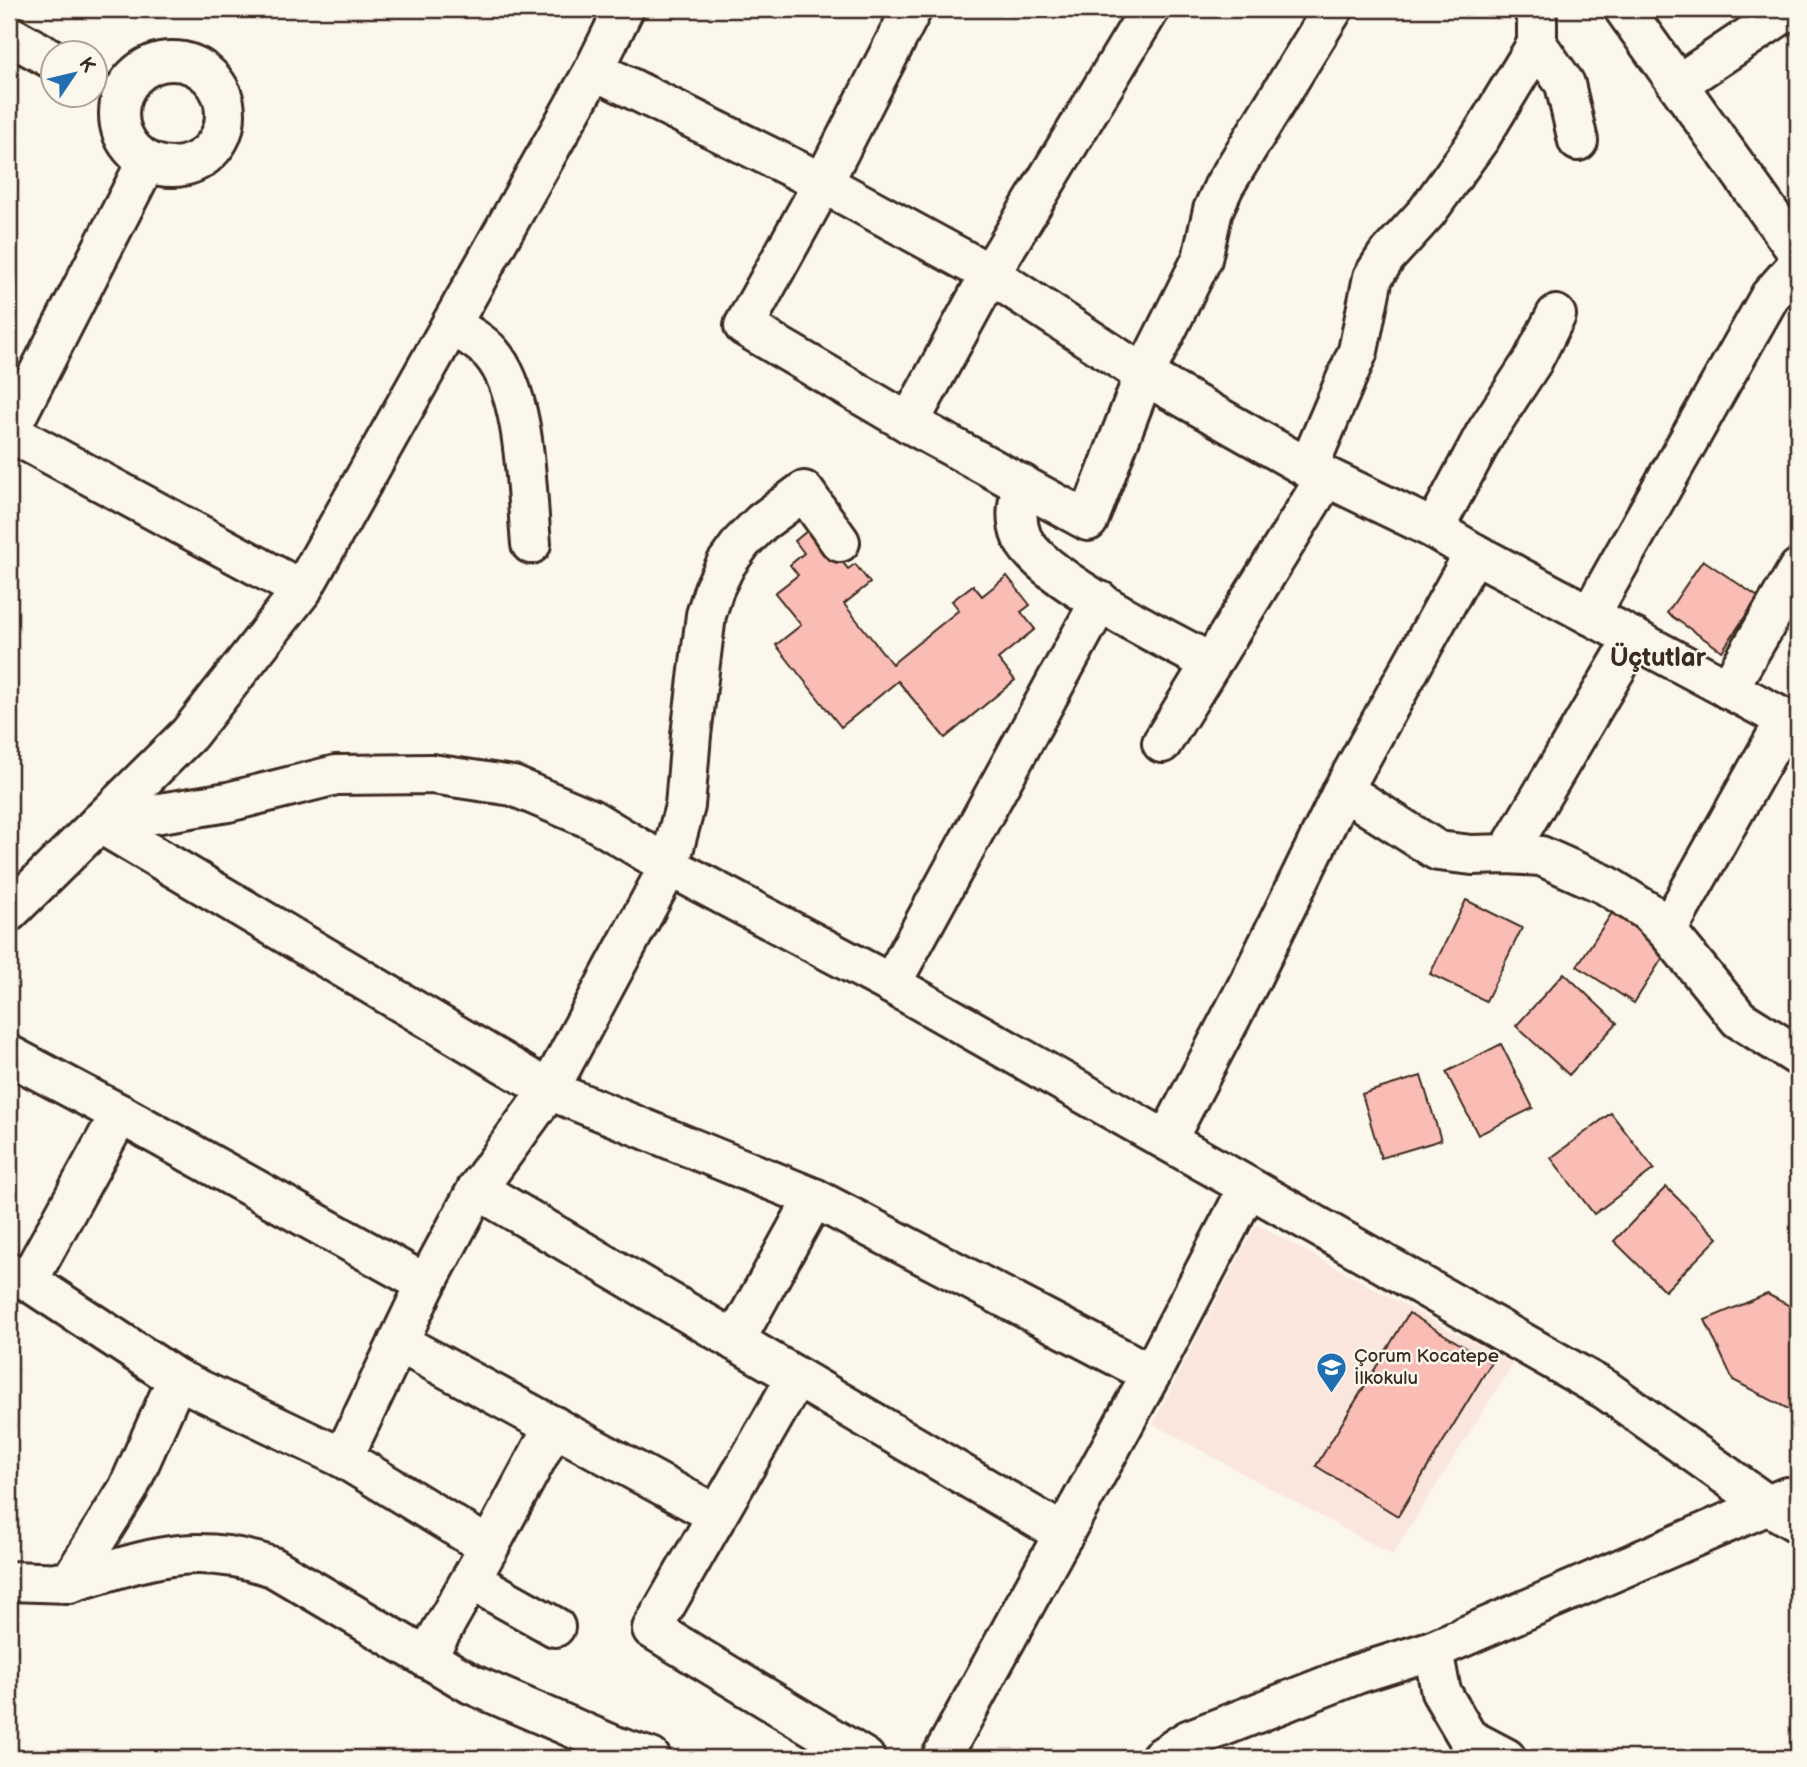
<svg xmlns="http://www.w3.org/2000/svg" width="1807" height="1767" font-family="'Balsamiq Sans',sans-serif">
<rect width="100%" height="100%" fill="#fbf7ec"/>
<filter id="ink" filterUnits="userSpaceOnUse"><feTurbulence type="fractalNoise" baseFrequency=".0143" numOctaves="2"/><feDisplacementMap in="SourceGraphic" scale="14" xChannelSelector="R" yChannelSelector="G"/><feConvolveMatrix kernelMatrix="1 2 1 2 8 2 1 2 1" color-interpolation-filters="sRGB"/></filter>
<g filter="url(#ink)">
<!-- built -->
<polygon fill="#fae6dc" points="1256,1224 1513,1364 1392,1555 1153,1424"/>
<!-- building -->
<g fill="#f9bdb6" stroke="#3b2a1e" stroke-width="2">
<polygon points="813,526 848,569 855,564 870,583 844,604 892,664 959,610 952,601 973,585 982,596 1007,576 1030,605 1021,612 1035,629 998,659 1015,680 945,738 898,681 841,727 776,645 801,625 775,593 798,575 790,565 804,553 795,541"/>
<polygon points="1703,560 1758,597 1722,651 1667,613"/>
<polygon points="1466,900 1522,928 1486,1001 1430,974"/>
<polygon points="1612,913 1668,949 1634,1003 1577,966"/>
<polygon points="1564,973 1617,1023 1569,1075 1516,1026"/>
<polygon points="1501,1044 1533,1108 1478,1135 1446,1072"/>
<polygon points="1421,1076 1441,1140 1381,1158 1362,1094"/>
<polygon points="1611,1113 1654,1169 1594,1214 1551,1158"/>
<polygon points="1666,1187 1718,1238 1665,1291 1614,1241"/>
<polygon points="1767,1294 1798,1310 1798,1414 1733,1380 1705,1320"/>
<polygon points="1409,1313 1491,1363 1398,1516 1316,1466"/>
</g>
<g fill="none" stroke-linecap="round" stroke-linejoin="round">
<defs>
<g id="minor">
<polyline points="912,9 823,183 744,326 909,423 1088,521 1144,375 1202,259 1213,210 1224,186 1333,9"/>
<polyline points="1624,9 1798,253"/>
<polyline points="9,35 52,59"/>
<polyline points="1537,44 1565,84 1578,141"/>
<circle cx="172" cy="114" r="53"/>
<polyline points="594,70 823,183 990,274 1144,375 1308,468 1434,529 1474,553 1798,726"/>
<polyline points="1678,84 1790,9"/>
<path d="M451 325C465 333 480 341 491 353 527 394 526 490 531 544"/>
<polyline points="909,423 990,274 1150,9"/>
<polyline points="9,431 147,161"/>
<polyline points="9,432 302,590"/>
<polyline points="1308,468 1358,351 1373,277 1386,257 1427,212 1480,138 1523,67 1537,44 1537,19 1533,9"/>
<path d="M1022 484C1018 503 1014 519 1022 538 1041 578 1168 640 1211 663"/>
<polyline points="1434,529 1485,434 1532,362 1556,315"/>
<polyline points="1590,615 1770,296 1798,264"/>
<polyline points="1728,689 1798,569"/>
<polyline points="1162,743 1326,477"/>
<polyline points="1343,790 1438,851 1472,855 1507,854 1541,856 1606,885 1647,911 1667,931 1739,1019 1798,1056"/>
<polyline points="99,823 228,802 336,775 432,774 513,786 591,819 669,866 891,984 1606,1390 1766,1504 1798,1523"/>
<polyline points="99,823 549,1090 814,1198 1151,1374"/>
<polyline points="1507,854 1634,638"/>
<polyline points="9,912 189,734 302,590 594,70 624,9"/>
<polyline points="1667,931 1786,719"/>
<polyline points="891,984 1100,601"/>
<polyline points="9,1055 120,1114 426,1284"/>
<polyline points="1167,1140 1250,981 1343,790 1474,553"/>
<polyline points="477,1189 1064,1534"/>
<polyline points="9,1272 28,1281 177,1379 343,1458 489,1547 554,1426"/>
<polyline points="28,1281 120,1114"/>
<polyline points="735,1341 814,1198"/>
<polyline points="398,1342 717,1515"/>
<polyline points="796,1378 652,1629 865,1758"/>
<polyline points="343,1458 426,1284 477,1189 549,1090 669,866 685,806 691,735 706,615 714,589 726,564 742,542 762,522 804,491 840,542"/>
<polyline points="471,1580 555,1627"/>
<polyline points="9,1581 69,1583 128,1489 177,1379"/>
<path d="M69 1583C147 1560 191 1540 273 1567L471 1684 615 1746 651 1758"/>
<polyline points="1433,1650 1441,1692 1468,1738 1506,1758"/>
<polyline points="426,1658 489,1547"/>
<polyline points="941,1758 1151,1374 1248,1188"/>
<polyline points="1160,1758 1188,1740 1357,1674 1433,1650 1787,1497"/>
</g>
</defs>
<!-- minor casing -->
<use href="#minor" stroke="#3b2a1e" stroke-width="44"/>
<!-- minor -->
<use href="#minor" stroke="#fbf7ec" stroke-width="38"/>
</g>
</g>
<!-- icons -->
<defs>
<symbol id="school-pin" viewBox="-11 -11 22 30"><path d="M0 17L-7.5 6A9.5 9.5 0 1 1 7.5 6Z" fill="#1f6fb2" stroke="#fbf7ec"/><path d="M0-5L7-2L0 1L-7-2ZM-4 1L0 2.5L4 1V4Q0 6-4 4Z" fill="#fff"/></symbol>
</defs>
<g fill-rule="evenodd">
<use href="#school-pin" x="1314" y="1350" width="35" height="47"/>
</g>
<g text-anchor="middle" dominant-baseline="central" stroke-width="5" stroke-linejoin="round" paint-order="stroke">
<!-- poi labels -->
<g font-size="19" fill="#3b2a1e" stroke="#fbf7ec" text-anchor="start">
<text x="1354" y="1356">Çorum Kocatepe<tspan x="1354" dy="22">İlkokulu</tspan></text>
</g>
<!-- district labels -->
<g font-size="26" font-weight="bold" fill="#3b2a1e" stroke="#fbf7ec">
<text x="1658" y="658">Üçtutlar</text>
</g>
</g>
<!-- margin -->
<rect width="1807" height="1767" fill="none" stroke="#fbf7ec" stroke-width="35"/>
<rect x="18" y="18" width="1772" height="1732" fill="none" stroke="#3b2a1e" stroke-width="2.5" filter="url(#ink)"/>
<!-- north arrow -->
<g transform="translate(74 74) rotate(55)"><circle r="33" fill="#fbf7ec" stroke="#aea59a" stroke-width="2"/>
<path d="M0-5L12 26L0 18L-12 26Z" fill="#1f6fb2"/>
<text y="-10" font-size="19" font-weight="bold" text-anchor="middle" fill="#3b2a1e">K</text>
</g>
</svg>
